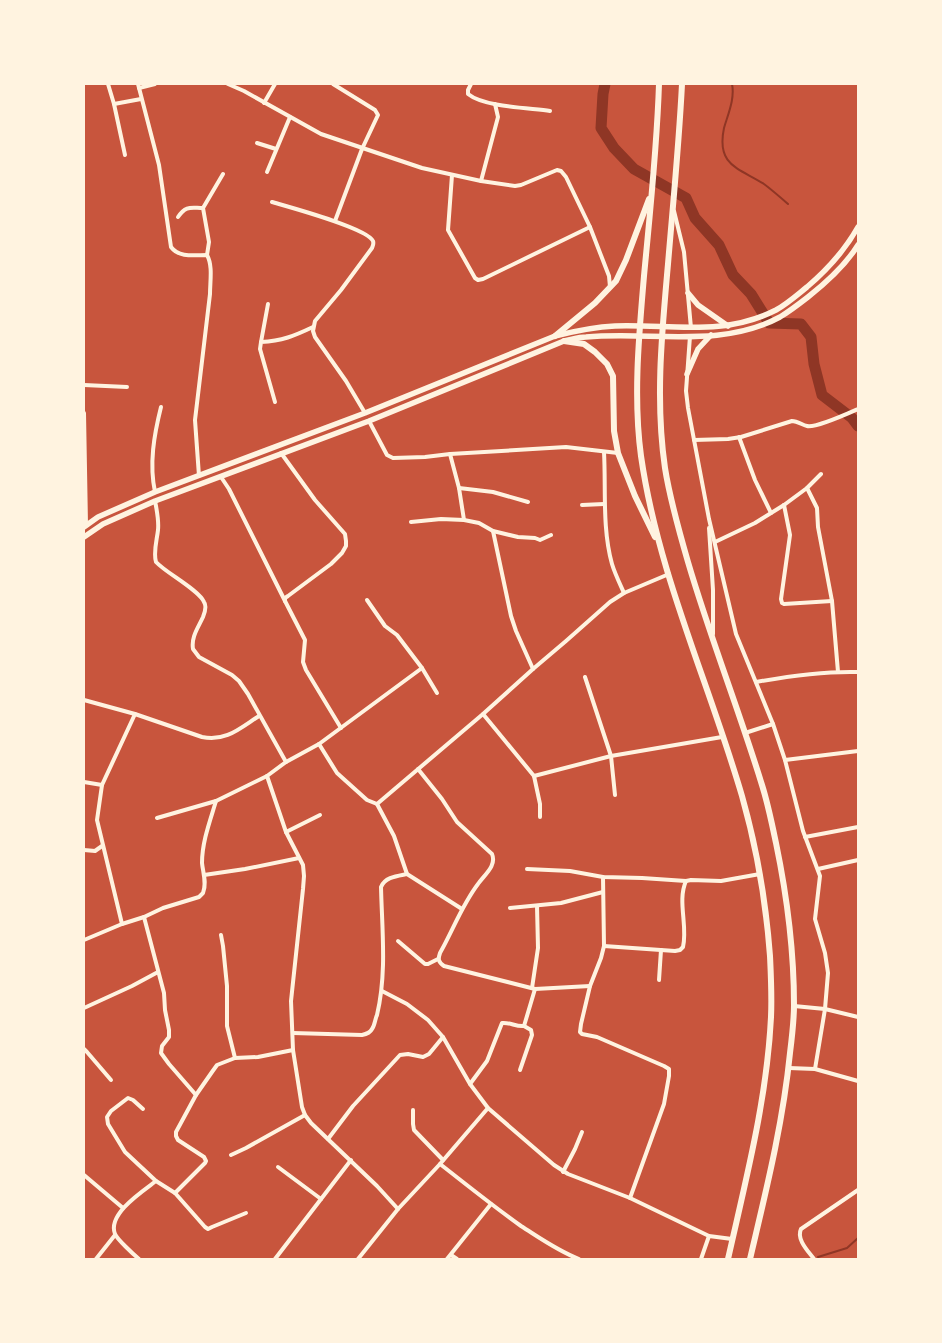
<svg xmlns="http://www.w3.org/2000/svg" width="942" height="1343" font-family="'Space Grotesk',sans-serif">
<rect width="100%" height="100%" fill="#c8553d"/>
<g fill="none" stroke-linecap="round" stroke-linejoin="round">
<!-- stream -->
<g stroke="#8f3625" stroke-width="2">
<path d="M732 84C735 99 728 114 724 128 716 166 739 168 764 184 772 190 780 197 788 204"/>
<polyline points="818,1257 847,1248 858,1238"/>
</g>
<!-- river -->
<polyline stroke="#8f3625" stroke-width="11" points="605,84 603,94 601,128 614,148 634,169 686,198 695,218 719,245 733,275 751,294 769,323 801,324 811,337 814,364 822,395 852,418 858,426"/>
<!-- minor -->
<g stroke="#fff3e0" stroke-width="4">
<polyline points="108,84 114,104 141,99"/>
<path d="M138 84 159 165 171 247C179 258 195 255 207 255 213 266 210 281 210 294L195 420 199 476"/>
<polyline points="228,84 244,91 321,134 422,168 481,181 515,186 521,185 557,170 561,171 566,177 590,227 609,276 610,287"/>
<polyline points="333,84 375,110 378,115 362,149 335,221"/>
<path d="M471 84 468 90V94C484 107 529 108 550 111"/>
<polyline points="139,88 155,84"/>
<polyline points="264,103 275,84"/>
<polyline points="114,104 125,155"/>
<polyline points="257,143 276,149"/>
<polyline points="267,172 290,117"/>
<polyline points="452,175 448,230 475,278 478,280 483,279 590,227"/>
<polyline points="481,181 498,117 495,104"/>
<path d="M272 202C289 207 367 228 373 241 374 244 373 245 372 248L341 290 315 321 313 331 315 337 346 381 365 413"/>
<polyline points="674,211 684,252 691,328"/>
<path d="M178 217C186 205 191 208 203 208"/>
<polyline points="207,255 209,242 203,208 223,174"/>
<polyline points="690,336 686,391 688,408 709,519 736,634 773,724 785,760 803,831 820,876 815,919 825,953 828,973 825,1009 815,1069 789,1068"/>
<polyline points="261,342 268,304"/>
<polyline points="84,385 127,387"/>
<path d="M275 402 260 349 261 342C282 341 294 336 313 327"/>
<polyline points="84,413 86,525"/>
<polyline points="369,421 387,455 393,458 425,457 450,454 566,447 618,453"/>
<polyline points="739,437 755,480 771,513"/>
<path d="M694 440 728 439 741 437 792 421C798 421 802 425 807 426 816 428 849 413 858 409"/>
<path d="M604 452C606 489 602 528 612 564 615 574 620 584 624 593"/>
<polyline points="281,453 315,500 345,534 346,541 346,546 342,553 331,564 288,596 285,598 285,601 305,640 303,662 306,670 341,728"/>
<polyline points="450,454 459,488 464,520"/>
<polyline points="221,477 229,489 285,601"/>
<polyline points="459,488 493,492 528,502"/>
<polyline points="807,488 817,508 818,527 832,601 838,672"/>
<path d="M155 492C149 464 154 435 161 407"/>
<path d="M155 501C157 511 159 520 158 530 157 540 153 552 156 562 166 573 199 590 204 602 207 606 205 612 203 617 198 628 191 637 193 649L199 657 232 675 239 681 248 694 286 762"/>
<polyline points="582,505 604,504"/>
<polyline points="784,505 790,535 781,599 782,603 784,604 832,601"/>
<polyline points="411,522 441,519 464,520 479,523 493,531 518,537 535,538 540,540 551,535"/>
<polyline points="709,528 713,590 713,634"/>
<polyline points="493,531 511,616 516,631 533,669"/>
<polyline points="715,542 755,523 784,505 807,488 821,474"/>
<polyline points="367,600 385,626 397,635 422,668 437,693"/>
<polyline points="585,677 611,756 615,795"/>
<path d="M756 682C789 676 824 671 858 672"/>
<path d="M84 700 135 714 202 737C226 742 240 728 259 716"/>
<polyline points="483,714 534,776 540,804 540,817"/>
<polyline points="745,733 773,724"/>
<polyline points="319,744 337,773 367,800 377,804 394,836 407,874 462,909"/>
<polyline points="785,760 858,751"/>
<path d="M418 769 442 799 457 822 492 854C497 866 484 875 478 884 462 905 453 930 440 953 438 959 438 962 444 966L535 989 590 986"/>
<polyline points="267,776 286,832 303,865 304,876 303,889 291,1001 293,1050 302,1107 305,1115 311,1123 377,1186 398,1209"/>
<polyline points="534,776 611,756 722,737"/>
<polyline points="84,782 102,785"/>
<polyline points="377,804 483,714 533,669 566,641 610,602 624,593 669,574"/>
<polyline points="157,818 216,801 267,776 286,762 319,744 422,668"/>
<polyline points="286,832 320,815"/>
<polyline points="805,837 858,827"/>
<polyline points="84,850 95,851 102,846"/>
<polyline points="527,869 570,871 603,877 642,878 686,881 691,880 721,881 760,874"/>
<polyline points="818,869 858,860"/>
<polyline points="204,875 245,869 299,858"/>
<polyline points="603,877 604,946 601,958 590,986 581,1024 580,1032 582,1034 597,1037 664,1066 669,1069 669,1076 664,1104 630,1198"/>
<polyline points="510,908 561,903 603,892"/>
<polyline points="144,917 164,993 165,1010 169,1030 169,1037 162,1046 161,1053 169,1064 196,1095"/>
<polyline points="122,924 97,820 102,785 135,714"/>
<polyline points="221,935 223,946 227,986 227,1026 235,1058"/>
<path d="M84 940 122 924 144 917 163 908 199 897 203 893C207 883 203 873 202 863 202 842 210 821 216 801"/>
<polyline points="398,941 425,964 428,964 438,959"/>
<path d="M604 946 675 951 680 950 683 947C688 926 677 901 686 881"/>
<polyline points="659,980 661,950"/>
<polyline points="532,988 538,948 537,906"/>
<polyline points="382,991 407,1004 428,1020 443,1037 470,1084 488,1108 554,1165 568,1174 630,1198 709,1236 732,1239"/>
<polyline points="794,1006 825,1009 858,1017"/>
<polyline points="84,1008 132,986 158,972"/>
<path d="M293 1033 362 1035C367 1034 370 1033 372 1029 375 1025 375 1019 377 1015 387 973 382 930 381 887 385 877 397 876 407 874"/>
<polyline points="84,1049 87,1052 111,1080"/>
<polyline points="815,1069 858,1081"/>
<polyline points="520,1070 532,1035 531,1030 524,1026"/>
<path d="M470 1084 487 1061 502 1023C510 1022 516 1027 524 1026L535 989"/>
<polyline points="143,1109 133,1100 128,1098 111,1111 107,1117 108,1124 125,1152 156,1181 175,1193 205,1227 208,1229 212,1227 246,1213"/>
<polyline points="413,1110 413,1124 414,1130 443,1160"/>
<polyline points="328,1139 353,1106 400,1055 408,1054 423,1057 429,1054 443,1037"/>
<polyline points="231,1155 246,1148 305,1115"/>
<path d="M440 1164C467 1185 493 1206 521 1226 540 1238 558 1251 579 1259"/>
<polyline points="278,1167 321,1199"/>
<polyline points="563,1172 575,1149 582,1132"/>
<polyline points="84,1175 123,1208"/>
<polyline points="175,1193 205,1163 206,1161 204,1157 178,1140 176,1136 176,1132 196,1095 212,1072 217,1065 235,1058 258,1057 293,1050"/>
<polyline points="451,1255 457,1259"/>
<polyline points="96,1259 115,1235"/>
<path d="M139 1259C133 1254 117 1239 115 1234 107 1214 143 1191 156 1181"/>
<polyline points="275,1259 351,1160"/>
<polyline points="358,1259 398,1209 440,1164 488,1108"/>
<polyline points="447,1259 491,1204"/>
<polyline points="701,1259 709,1236"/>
<path d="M814 1259C808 1251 796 1239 801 1229L858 1190"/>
</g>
<!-- primary -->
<g stroke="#fff3e0" stroke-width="5.5">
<polyline points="688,293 698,305 728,326"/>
<polyline points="687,374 698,349 711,335"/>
<path d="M84 527 98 517 155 492 365 413 555 336C575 331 594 327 615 326 671 324 723 337 776 310 787 304 797 295 807 287 827 270 845 250 858 227"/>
<path d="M84 537 103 524 155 501 369 421 564 341C571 340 578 337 586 337 650 331 721 349 780 317 790 311 799 304 808 297 827 282 845 266 858 245"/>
</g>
<!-- motorway -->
<g stroke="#fff3e0" stroke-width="6">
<path d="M659 84C657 148 650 212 644 276 639 335 633 397 641 456 658 574 709 683 742 796 757 849 766 902 770 956 771 977 772 996 771 1017 767 1099 746 1179 728 1259"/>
<path d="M682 84C679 144 673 204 668 264 662 332 655 400 665 468 670 500 679 531 688 562 710 637 739 710 762 785 768 804 772 824 776 843 787 896 794 950 794 1005 794 1020 792 1037 790 1053 783 1123 766 1191 750 1259"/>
<polyline points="555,336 595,303 616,281 626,260 649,199"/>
<polyline points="564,341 584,344 595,352 607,364 613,376 614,431 618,453 635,496 655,537"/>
</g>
</g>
<!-- border -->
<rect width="942" height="1343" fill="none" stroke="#fff3e0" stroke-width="170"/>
</svg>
